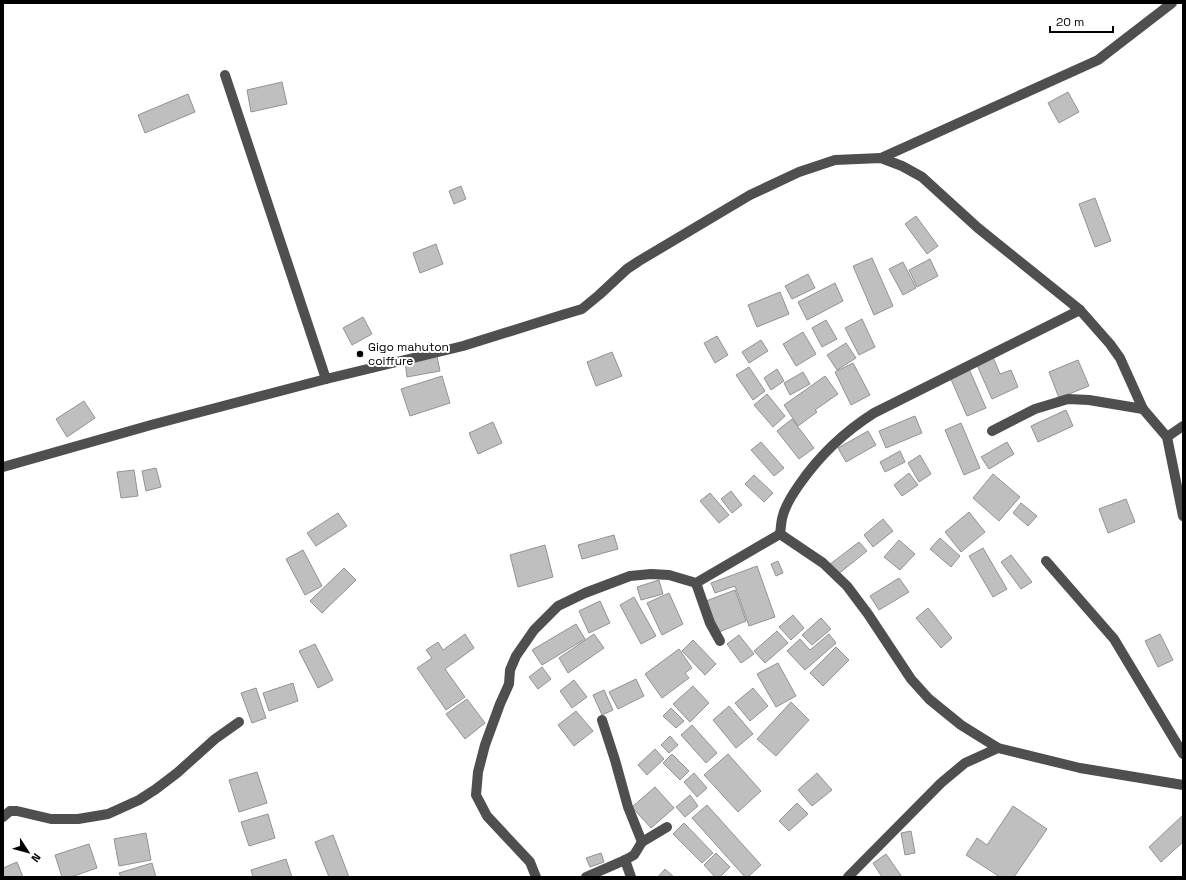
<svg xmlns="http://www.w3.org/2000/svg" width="1186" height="880" font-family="'Space Grotesk',sans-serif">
<rect width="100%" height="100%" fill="#fff"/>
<!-- building -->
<g fill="#bfbfbf" stroke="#939393">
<polygon points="282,82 287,104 251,112 247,90"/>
<polygon points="1068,92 1079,112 1059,123 1048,103"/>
<polygon points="188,94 195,112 145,133 138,115"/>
<polygon points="461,186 466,199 454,204 449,191"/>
<polygon points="1095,198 1111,241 1095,247 1079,204"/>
<polygon points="916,216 938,246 927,254 905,224"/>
<polygon points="436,244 443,264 420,273 413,253"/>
<polygon points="872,258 893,306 874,315 853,266"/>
<polygon points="930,259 938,276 917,287 909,270"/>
<polygon points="903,262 916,288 903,295 889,269"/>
<polygon points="808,274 815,288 792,299 785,286"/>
<polygon points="835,283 843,301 807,320 798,302"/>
<polygon points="780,292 789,314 757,327 748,305"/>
<polygon points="363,317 372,334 352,345 343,328"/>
<polygon points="862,319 875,347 859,355 845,328"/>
<polygon points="826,320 837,339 822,347 812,328"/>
<polygon points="803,332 816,354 796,366 783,344"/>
<polygon points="717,336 728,355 715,363 704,343"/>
<polygon points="761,340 768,351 749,363 742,352"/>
<polygon points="846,343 856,358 837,370 827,355"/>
<polygon points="612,352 622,376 596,386 587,362"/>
<polygon points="437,356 440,371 407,377 405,362"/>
<polygon points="993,357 1000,374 1011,370 1018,387 992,399 977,365"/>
<polygon points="1078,360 1089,386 1059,398 1049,372"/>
<polygon points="853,363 870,395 851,405 835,372"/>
<polygon points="749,367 765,391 753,400 736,375"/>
<polygon points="777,369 784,381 771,390 764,378"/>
<polygon points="969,369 986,408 967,416 950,377"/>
<polygon points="803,372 810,384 790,395 784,383"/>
<polygon points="442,376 450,403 410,416 401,389"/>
<polygon points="825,376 838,394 815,410 817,412 798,426 784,405"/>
<polygon points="767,394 785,416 773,427 754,405"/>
<polygon points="84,401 95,418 67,437 56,419"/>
<polygon points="1066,410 1073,426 1038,442 1031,426"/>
<polygon points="915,416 922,433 886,448 879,431"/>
<polygon points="792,419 814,448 799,459 777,431"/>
<polygon points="493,422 502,443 478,454 469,433"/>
<polygon points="961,423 980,468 964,475 945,430"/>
<polygon points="868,431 876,445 846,462 838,448"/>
<polygon points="761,442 784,468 774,476 751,450"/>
<polygon points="1007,442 1014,454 989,469 981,457"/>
<polygon points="900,451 905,462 885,472 880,462"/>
<polygon points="920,455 931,474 919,482 908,463"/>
<polygon points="156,468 161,487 146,491 142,471"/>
<polygon points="134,470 138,496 121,498 117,472"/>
<polygon points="909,473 918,485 902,496 894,485"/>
<polygon points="993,474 1020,497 999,521 973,498"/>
<polygon points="754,475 773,493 764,502 745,484"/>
<polygon points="731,491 742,505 732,513 721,499"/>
<polygon points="710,493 729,515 719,523 700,501"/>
<polygon points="1126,499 1135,522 1108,533 1099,509"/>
<polygon points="1021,503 1037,516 1028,526 1013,513"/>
<polygon points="969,512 985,532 961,552 945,532"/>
<polygon points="338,513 347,526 316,546 307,533"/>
<polygon points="883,519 893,531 873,547 864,535"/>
<polygon points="614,535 618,549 582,559 578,545"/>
<polygon points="940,538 960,556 951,567 930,549"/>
<polygon points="899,540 915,554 900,570 884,557"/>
<polygon points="859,542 867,551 837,575 829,565"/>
<polygon points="545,545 553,577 518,587 510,555"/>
<polygon points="983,548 1007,589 993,597 969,556"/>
<polygon points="303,550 322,586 305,595 286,559"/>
<polygon points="1011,555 1032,582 1021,589 1001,562"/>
<polygon points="778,561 783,573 776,576 771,564"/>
<polygon points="757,566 775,617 749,626 735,586 715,593 711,583"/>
<polygon points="344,568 356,580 322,613 310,601"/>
<polygon points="899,578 909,592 879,610 870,596"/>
<polygon points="659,580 663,594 641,600 637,587"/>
<polygon points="735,590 746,621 719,632 706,601"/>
<polygon points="669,593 683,624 662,635 647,603"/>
<polygon points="634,597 656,636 641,644 620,605"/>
<polygon points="600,601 610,623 589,633 579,611"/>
<polygon points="928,608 952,638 941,648 916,618"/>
<polygon points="793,615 804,628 791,640 779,627"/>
<polygon points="821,618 831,629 812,645 802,635"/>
<polygon points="576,624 585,639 542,665 532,650"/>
<polygon points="777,631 788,643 765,663 754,651"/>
<polygon points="465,634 474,648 445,669 465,697 446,710 417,668 432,658 426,650 438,642 443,650"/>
<polygon points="594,634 604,648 568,673 559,658"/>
<polygon points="829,634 836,643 805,670 787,651 800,639 810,650"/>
<polygon points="1160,634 1173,660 1158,667 1145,641"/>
<polygon points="739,635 754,654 741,663 727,644"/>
<polygon points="693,640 716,664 705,675 682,651"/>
<polygon points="315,644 333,680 318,688 299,651"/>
<polygon points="836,647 849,660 823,686 810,673"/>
<polygon points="679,649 692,668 685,673 689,678 662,698 645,674"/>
<polygon points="778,663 796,696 776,707 757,674"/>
<polygon points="542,667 551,679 538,689 529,677"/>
<polygon points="636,679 644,696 618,709 609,692"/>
<polygon points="574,680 587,697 572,708 560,691"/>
<polygon points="293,683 298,701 269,711 263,693"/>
<polygon points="693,686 709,703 690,722 673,704"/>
<polygon points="256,688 266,718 252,723 241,693"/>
<polygon points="753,688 768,706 750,721 735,703"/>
<polygon points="604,690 613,710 602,715 593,695"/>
<polygon points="467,699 485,723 465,739 446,714"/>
<polygon points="791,702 809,720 776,756 757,739"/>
<polygon points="729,706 753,734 736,748 713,720"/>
<polygon points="671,708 684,721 676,728 663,716"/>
<polygon points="576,711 593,731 574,746 558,725"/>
<polygon points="692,725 717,753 706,763 681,735"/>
<polygon points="670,736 678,745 669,753 661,745"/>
<polygon points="655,749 664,759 647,775 638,765"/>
<polygon points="672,754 689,771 680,780 663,763"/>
<polygon points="728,754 761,791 738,812 704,775"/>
<polygon points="257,772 267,803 239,812 229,780"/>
<polygon points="694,773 707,788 697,797 684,782"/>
<polygon points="817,773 832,790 812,806 798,790"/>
<polygon points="655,787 674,808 651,828 632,807"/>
<polygon points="690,795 698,806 685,817 676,807"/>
<polygon points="797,803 808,814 789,831 779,821"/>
<polygon points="707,805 761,865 748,877 745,877 692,818"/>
<polygon points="1013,806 1047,829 1014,877 1000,877 966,855 977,838 987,845"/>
<polygon points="268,814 275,838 249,846 241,822"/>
<polygon points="1183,815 1183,842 1161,862 1149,847"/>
<polygon points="684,823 713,853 702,863 673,834"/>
<polygon points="911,831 915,853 905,855 901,833"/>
<polygon points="146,833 151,860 119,866 114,839"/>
<polygon points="333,835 349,877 329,877 315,842"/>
<polygon points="89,844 97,868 71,877 62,877 55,855"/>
<polygon points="601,853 604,862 590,867 586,858"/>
<polygon points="716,853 730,867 720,877 715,877 704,865"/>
<polygon points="886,854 902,877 882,877 873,863"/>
<polygon points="286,859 292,877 253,877 251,870"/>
<polygon points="17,862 23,877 3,877 3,868"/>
<polygon points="152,863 156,877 121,877 119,873"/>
<polygon points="665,869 674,877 658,877"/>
</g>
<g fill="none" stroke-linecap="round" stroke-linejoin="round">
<!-- minor -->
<g stroke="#4f4f4f" stroke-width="10">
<polyline points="225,75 326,379"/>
<polyline points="881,158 1098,60 1172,3"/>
<polyline points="992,431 1035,409 1068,399 1089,400 1143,409"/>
<polyline points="1167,437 1183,426"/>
<polyline points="3,467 151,425 326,379 463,346 562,315 582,309 599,295 627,269 639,261 750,195 799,172 835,160 881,158 902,166 922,177 978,228 1080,310 1110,344 1120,358 1143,409 1167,437 1183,516"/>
<path d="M780 534C781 528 781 521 783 515 786 504 792 495 799 485 819 456 844 432 874 413L1080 310"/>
<polyline points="1046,561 1114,639 1183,754"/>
<polyline points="696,583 710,623 720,641"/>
<polyline points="602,720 615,760 628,807 642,842"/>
<polyline points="3,817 10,811 17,811 51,819 78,819 108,814 139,800 156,789 177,773 215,739 239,722"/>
<polyline points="625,860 631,877"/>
<polyline points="536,877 530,862 487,816 476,795 478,772 485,745 500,704 509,684 510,670 516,656 534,630 558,606 585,593 630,576 651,574 669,575 696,583 780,534 823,563 847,586 868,614 911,679 929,699 961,725 998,748 1080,768 1183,785"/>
<polyline points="586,877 625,860 634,855 642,842 667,827"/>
<polyline points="848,877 941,783 965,763 998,748"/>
</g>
</g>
<!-- markers -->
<circle fill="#000" stroke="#fff" stroke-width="1.5" cx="360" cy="354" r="4"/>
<g text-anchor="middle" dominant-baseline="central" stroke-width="4" stroke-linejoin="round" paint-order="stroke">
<!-- poi labels -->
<g font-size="12" fill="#000" stroke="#fff" text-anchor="start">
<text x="368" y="347">Gigo mahuton<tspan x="368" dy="14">coiffure</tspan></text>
</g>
</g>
<!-- border -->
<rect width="1186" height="880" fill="none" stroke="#000000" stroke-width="8"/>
<!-- north arrow -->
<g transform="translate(28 852) rotate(126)" stroke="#ffffff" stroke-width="3" paint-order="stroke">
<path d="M0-3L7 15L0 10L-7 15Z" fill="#000000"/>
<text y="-6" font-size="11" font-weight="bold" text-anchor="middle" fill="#000000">N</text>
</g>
<!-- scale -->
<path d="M1050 26v6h63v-6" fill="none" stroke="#000000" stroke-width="2"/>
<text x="1056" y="26" font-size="12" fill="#000000" stroke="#ffffff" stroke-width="3" paint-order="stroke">20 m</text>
</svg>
